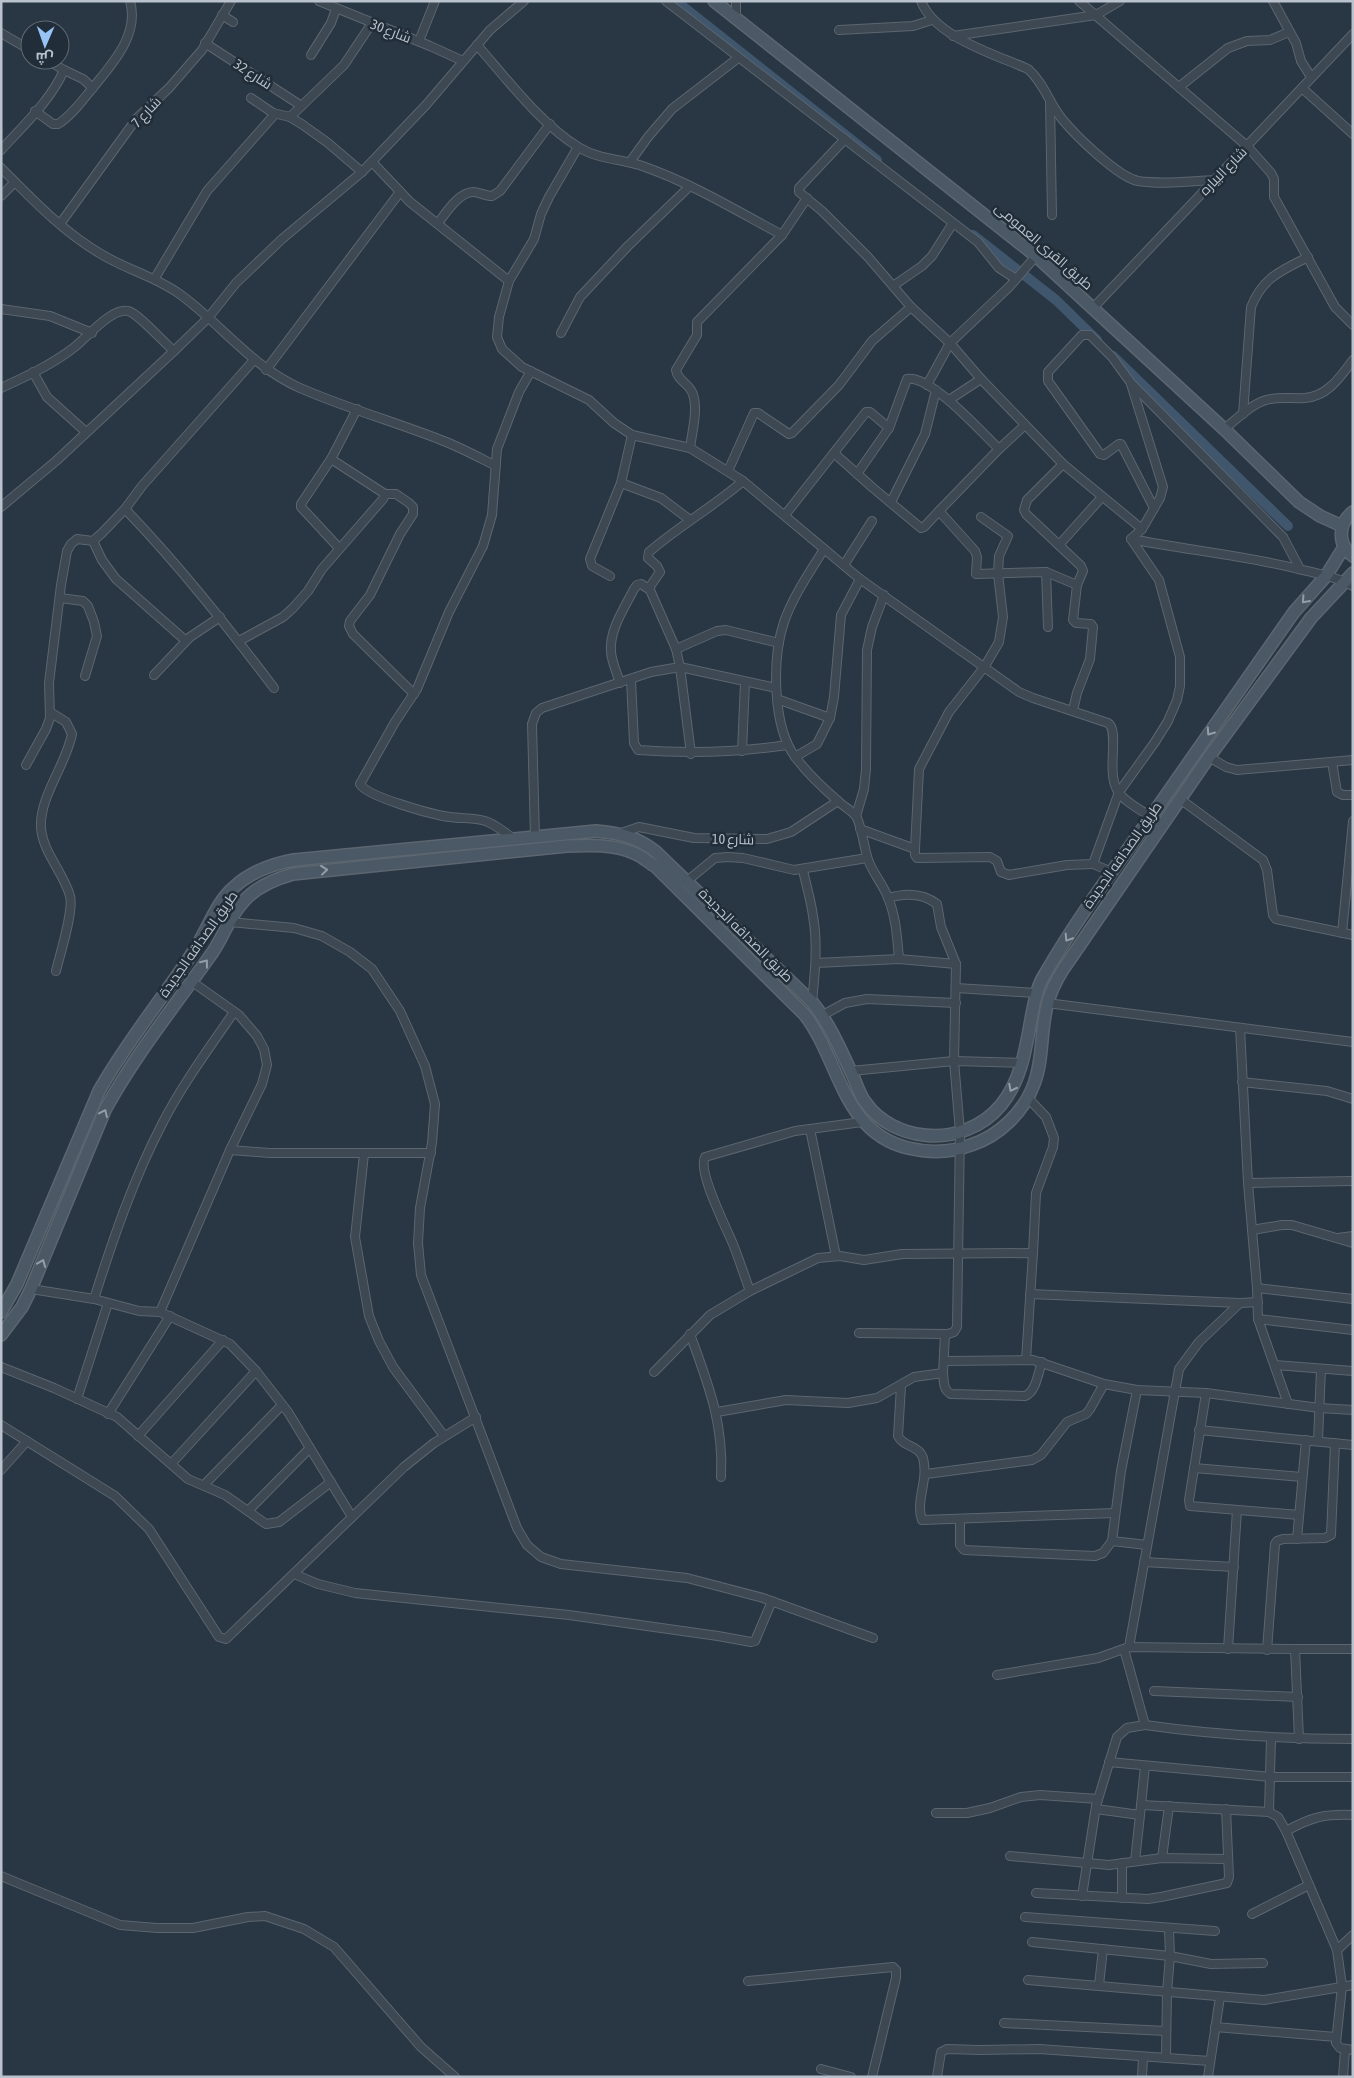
<svg xmlns="http://www.w3.org/2000/svg" width="1354" height="2078" font-family="'Asap Condensed',Cairo,sans-serif">
<rect width="100%" height="100%" fill="#293643"/>
<g fill="none" stroke-linecap="round" stroke-linejoin="round">
<!-- canal -->
<g stroke="#3f566c" stroke-width="10">
<polyline points="676,1 877,160"/>
<polyline points="973,235 1056,300 1097,340"/>
<polyline points="1113,356 1288,526"/>
</g>
<defs>
<g id="street">
<polyline points="319,1 430,46 463,61"/>
<polyline points="666,1 978,242 999,268 1016,279"/>
<path d="M921 1C935 37 994 54 1028 69 1044 83 1049 103 1062 119 1076 136 1118 177 1138 181 1163 185 1190 181 1215 180"/>
<polyline points="1079,1 1247,146 1271,173 1274,179 1274,197 1335,307 1353,325"/>
<polyline points="1273,1 1296,43 1301,61 1311,77"/>
<polyline points="222,15 233,22"/>
<polyline points="736,18 736,1"/>
<polyline points="839,30 913,26 932,20"/>
<polyline points="1,33 30,50"/>
<polyline points="953,36 1096,15 1120,1"/>
<polyline points="419,41 435,1"/>
<polyline points="205,43 300,105"/>
<path d="M477 45C506 78 542 126 580 148 600 160 624 159 645 167 693 184 737 211 782 235L807 198"/>
<polyline points="311,55 331,23 336,9"/>
<polyline points="64,70 83,79 93,88"/>
<polyline points="1179,87 1228,48 1247,41 1270,40 1289,32"/>
<polyline points="1302,88 1353,134"/>
<polyline points="251,98 273,113 290,117 303,125 328,143 362,172"/>
<polyline points="1050,101 1052,215"/>
<path d="M35 111 53 124H58C71 116 81 102 91 90 110 66 140 36 130 1"/>
<polyline points="290,117 344,65 372,23"/>
<polyline points="845,139 799,188 799,192 822,211 868,257 911,307 950,343 981,379 1063,464 1142,529 1131,539 1159,580 1180,657 1180,686 1177,700 1168,721 1155,742 1119,792 1093,864 1067,865 1009,875 1001,872 997,861 990,857 917,858 915,855 915,849 860,829"/>
<path d="M578 147 549 197 541 214 534 239 509 281 499 317 497 337 502 349 522 367 589 400 614 423 632 435 690 448 743 481 860 579 1019 692 1033 698 1108 723C1120 731 1106 769 1117 790 1123 801 1141 810 1151 817"/>
<path d="M1 150C23 126 51 100 64 70L47 60"/>
<polyline points="372,162 410,202 509,281"/>
<polyline points="630,162 648,137 672,109 738,58"/>
<path d="M1 168C32 199 63 232 101 254 127 270 157 277 181 295 223 326 251 366 300 388 346 408 395 422 441 440 460 447 478 457 496 466"/>
<polyline points="1,196 15,182"/>
<path d="M438 223C446 213 459 192 473 192 479 192 485 196 492 196L500 191 550 124"/>
<polyline points="60,224 137,118 169,88 202,50 231,1"/>
<polyline points="155,278 207,191 275,114"/>
<polyline points="893,286 922,266 932,256 953,223"/>
<polyline points="1093,308 1353,34"/>
<polyline points="1,309 50,316 92,333"/>
<polyline points="561,333 580,297 628,246 690,186"/>
<polyline points="266,370 400,192"/>
<polyline points="33,372 47,397 86,432"/>
<polyline points="1131,384 1163,487 1160,498 1142,529"/>
<polyline points="927,385 950,343 1010,286 1036,256"/>
<path d="M1 388C25 377 51 365 72 349 85 340 111 307 128 311 138 313 164 343 174 351"/>
<polyline points="949,400 981,379"/>
<path d="M1243 414 1251 307C1263 277 1281 271 1308 257"/>
<path d="M1224 429C1237 419 1250 405 1266 400 1279 396 1292 399 1305 398 1328 396 1340 377 1353 360"/>
<path d="M690 448C692 432 699 407 692 392 688 383 677 380 676 370L697 335V322L782 235"/>
<polyline points="835,454 873,488 921,528 924,527 939,511 975,551 977,557 976,574 1046,572 1077,585"/>
<polyline points="1063,464 1027,500 1024,510 1026,514 1081,566 1083,571 1077,585 1073,620 1076,623 1091,624 1093,627 1090,659 1077,693 1073,710"/>
<polyline points="728,471 754,413 758,413 789,434 792,433 839,385 872,341 911,307"/>
<path d="M857 474 889 428 907 379C930 374 982 433 999 449L1025 425"/>
<polyline points="621,483 661,498 690,520"/>
<polyline points="385,494 396,494 409,503 413,507 413,514 400,534 370,595 350,621 349,626 353,634 414,694"/>
<polyline points="891,502 925,434 936,390"/>
<polyline points="1,507 56,461 174,351 208,318 236,283 282,239 362,172 426,105 490,30 524,1"/>
<polyline points="1154,508 1121,444 1119,444 1104,455 1100,454 1048,381 1048,372 1082,335 1090,335 1112,357 1131,383 1283,537 1300,569"/>
<path d="M125 509C179 565 227 626 274 688"/>
<polyline points="939,511 999,449"/>
<polyline points="785,515 866,412 870,412 889,428"/>
<path d="M1131 539C1186 550 1243 555 1298 569 1316 573 1336 577 1353 586"/>
<polyline points="93,541 102,560 116,579 186,641"/>
<polyline points="1059,545 1102,497"/>
<polyline points="339,548 301,507 301,504 331,459 357,409"/>
<path d="M824 549C810 572 793 596 784 622 772 658 772 727 796 758 808 774 823 788 838 801 843 806 851 810 856 816 861 824 864 846 867 856 870 869 880 880 886 893 896 914 897 936 899 959"/>
<polyline points="844,565 872,521"/>
<polyline points="1046,572 1048,627"/>
<polyline points="610,576 592,566 590,559 621,483 632,435"/>
<path d="M649 588 660 572 657 566 648 558 649 552C679 526 713 507 743 481"/>
<polyline points="60,598 83,601 88,606 94,622 97,636 85,676"/>
<polyline points="239,641 283,617 293,608 308,591 322,569 383,499 385,494 331,459"/>
<polyline points="676,649 717,631 726,630 779,643"/>
<polyline points="154,675 190,637 220,617"/>
<path d="M631 680 634 743 638 750C690 754 735 753 787 745"/>
<path d="M620 683C617 673 612 663 611 652 609 630 625 607 634 589L637 585 641 584 650 590 676 649 680 667 691 754"/>
<polyline points="777,699 830,718"/>
<path d="M50 712 66 722 72 734C66 765 39 797 41 828 43 853 64 873 70 896 74 911 60 954 56 971"/>
<polyline points="742,751 745,682"/>
<polyline points="795,757 817,744 830,718 834,697 841,615 860,579"/>
<polyline points="1209,757 1226,767 1237,770 1353,760"/>
<polyline points="1332,762 1337,792 1343,795 1353,795"/>
<polyline points="26,765 46,729 50,718 49,683 61,585 67,551 71,544 77,539 93,541 102,533 125,509 142,486 254,360"/>
<polyline points="1180,799 1263,860 1267,870 1273,915 1276,919 1353,935"/>
<polyline points="856,816 864,789 866,769 867,650 872,627 884,595"/>
<polyline points="621,833 639,827 694,838 767,839 791,832 838,801"/>
<polyline points="535,837 532,724 536,713 542,708 651,672 680,667 776,688"/>
<path d="M514 839C506 833 497 826 488 822 477 817 462 819 450 817 434 815 367 797 360 784L395 722 417 689 449 612 483 546 492 515 497 449 519 392 531 371"/>
<polyline points="915,849 919,769 949,712 985,666 999,642 1003,617 998,574 999,556 1008,536 981,517"/>
<polyline points="1093,864 1112,872"/>
<path d="M803 870C806 885 811 900 813 916 818 944 815 973 812 1002"/>
<polyline points="687,881 715,858 728,857 743,858 794,870 867,858"/>
<path d="M888 898C905 893 923 893 937 904L941 927 956 964"/>
<polyline points="230,922 294,928 322,936 350,952 372,969 400,1011 425,1066 435,1104 432,1143 420,1208 418,1243 421,1275 517,1528 527,1545 541,1557 561,1564 687,1578 763,1598 873,1638"/>
<polyline points="1342,933 1353,821"/>
<polyline points="816,963 899,959 956,964 954,1061 960,1132 957,1327 954,1332 948,1334 859,1333"/>
<polyline points="956,988 1036,993"/>
<polyline points="1047,1003 1353,1042"/>
<polyline points="823,1015 845,1003 867,999 956,1003"/>
<polyline points="1240,1028 1248,1183 1257,1288 1258,1319 1288,1404"/>
<polyline points="851,1071 954,1061 1023,1063"/>
<polyline points="1242,1082 1327,1091 1353,1099"/>
<polyline points="1028,1098 1046,1117 1054,1138 1053,1147 1036,1193 1033,1253"/>
<polyline points="810,1129 836,1256"/>
<polyline points="230,1150 270,1153 431,1153"/>
<polyline points="364,1154 355,1237 369,1316 379,1341 393,1367 444,1436"/>
<polyline points="1248,1183 1353,1181"/>
<polyline points="1252,1230 1282,1225 1292,1225 1353,1243"/>
<polyline points="1338,1238 1353,1236"/>
<polyline points="1257,1288 1353,1299"/>
<polyline points="31,1289 94,1299 139,1311 160,1312 230,1344 256,1371 288,1412 352,1517"/>
<path d="M750 1291C744 1275 739 1259 733 1244 726 1227 697 1171 705 1157L795 1131 862 1122"/>
<polyline points="1030,1294 1240,1303 1258,1302"/>
<path d="M94 1299C113 1239 133 1180 162 1124 182 1085 209 1048 234 1012"/>
<polyline points="160,1312 230,1150 262,1084 267,1065 264,1049 257,1036 239,1015 191,981"/>
<polyline points="1258,1319 1353,1330"/>
<path d="M690 1334C708 1383 724 1424 721 1477"/>
<polyline points="944,1361 1033,1360 1104,1384 1137,1390 1206,1393 1320,1408 1353,1410"/>
<polyline points="1275,1365 1353,1371"/>
<polyline points="1,1367 54,1388 117,1417 188,1479 225,1495 266,1524 279,1522 331,1482"/>
<polyline points="654,1372 710,1315 750,1291 818,1258 840,1256 864,1260 902,1254 1033,1253 1026,1360"/>
<path d="M943 1373C944 1382 943 1390 951 1394L1025 1396C1036 1392 1038 1373 1042 1362"/>
<path d="M901 1386 898 1436C903 1447 919 1445 923 1458 929 1480 915 1501 922 1520L1115 1513"/>
<polyline points="1137,1390 1121,1471 1112,1541 1147,1545"/>
<polyline points="1206,1393 1189,1500 1190,1506 1299,1515"/>
<polyline points="77,1399 108,1303"/>
<polyline points="717,1412 786,1400 848,1403 877,1398 914,1377 943,1373 945,1334"/>
<polyline points="108,1414 170,1316"/>
<polyline points="1,1425 115,1496 149,1529 219,1637 226,1639 404,1467 434,1443 476,1417"/>
<polyline points="1199,1430 1353,1445"/>
<polyline points="138,1436 223,1340"/>
<polyline points="1318,1441 1321,1369"/>
<polyline points="171,1464 256,1371"/>
<polyline points="1194,1468 1302,1477"/>
<polyline points="1,1470 27,1441"/>
<polyline points="926,1474 1032,1460 1041,1455 1067,1422 1086,1414 1090,1409 1104,1384"/>
<polyline points="204,1485 282,1405"/>
<polyline points="248,1511 310,1448"/>
<polyline points="960,1519 960,1545 964,1550 1095,1556 1103,1553 1112,1541"/>
<polyline points="1297,1539 1306,1440"/>
<polyline points="1144,1562 1234,1567"/>
<polyline points="294,1574 318,1584 355,1593 569,1615 718,1636 751,1642 755,1641 772,1601"/>
<polyline points="1129,1647 1179,1369 1199,1342 1240,1303"/>
<path d="M1124 1649 1145 1725C1215 1735 1283 1739 1353 1739"/>
<polyline points="1228,1649 1237,1510"/>
<polyline points="1267,1650 1275,1544 1277,1541 1283,1539 1325,1538 1331,1535 1335,1443"/>
<polyline points="997,1675 1098,1658 1129,1647 1295,1649"/>
<polyline points="1154,1691 1298,1697"/>
<polyline points="1299,1739 1295,1649 1353,1649"/>
<polyline points="1109,1762 1271,1777 1353,1777"/>
<polyline points="1142,1805 1269,1812 1278,1817 1286,1831 1337,1950 1342,1986 1336,2043 1340,2048 1353,2050"/>
<polyline points="1096,1809 1140,1815 1145,1766"/>
<polyline points="1269,1812 1271,1738"/>
<polyline points="936,1813 967,1813 990,1808 1021,1797 1040,1795 1098,1799"/>
<path d="M1286 1831C1312 1817 1323 1814 1353 1815"/>
<polyline points="1010,1856 1109,1865 1162,1858 1228,1859"/>
<polyline points="1162,1858 1169,1806"/>
<polyline points="1135,1861 1140,1815"/>
<polyline points="1122,1863 1122,1898"/>
<polyline points="1,1876 120,1925 157,1928 193,1928 248,1917 265,1916 304,1929 334,1947 421,2047 455,2077"/>
<polyline points="1036,1893 1148,1899 1161,1897 1227,1883 1229,1877 1226,1809"/>
<polyline points="1082,1896 1096,1806 1117,1737 1127,1728 1145,1725"/>
<polyline points="1252,1914 1309,1885"/>
<polyline points="1025,1917 1215,1931"/>
<polyline points="1032,1942 1170,1956 1211,1964 1263,1963"/>
<polyline points="1337,1950 1353,1935"/>
<polyline points="1028,1980 1264,2000 1353,1985"/>
<polyline points="748,1981 893,1967 896,1970 896,1978 872,2077"/>
<polyline points="1099,1985 1103,1949"/>
<polyline points="1004,2023 1166,2031"/>
<polyline points="1215,2027 1336,2037"/>
<polyline points="1166,2057 1167,1992 1170,1956 1169,1928"/>
<polyline points="821,2069 851,2077"/>
<polyline points="937,2077 941,2052 947,2049 980,2050 1039,2049 1210,2061"/>
<polyline points="1142,2077 1143,2057"/>
<polyline points="1208,2077 1220,1997"/>
<polyline points="1343,2077 1345,2050"/>
</g>
<g id="secondary">
<polyline points="714,1 1036,256 1224,429 1299,502 1320,516 1342,526"/>
<path d="M1353 512C1338 523 1337 545 1353 556"/>
<path d="M1 1312 17 1284 99 1091C127 1041 164 997 195 949 208 929 215 904 233 888 250 872 272 864 294 860L596 831C619 833 637 837 655 851L812 1002C830 1024 841 1051 853 1076 857 1085 860 1096 866 1103 879 1122 903 1133 924 1135 952 1139 983 1127 1001 1105 1022 1079 1026 1047 1032 1014 1035 1000 1037 986 1045 974 1076 920 1114 869 1150 818 1198 750 1246 681 1294 612L1326 576 1344 547"/>
<path d="M1 1335 22 1307 31 1289 105 1110C135 1055 174 1007 210 956 223 939 229 916 244 901 257 886 275 879 293 874L567 846C589 845 615 844 636 854 643 857 649 863 656 867L805 1015C840 1061 842 1132 908 1148 929 1153 950 1153 971 1145 999 1136 1024 1112 1034 1084 1044 1058 1040 1028 1048 1002 1051 991 1056 981 1062 971L1209 757 1311 618 1353 573"/>
</g>
</defs>
<!-- street casing -->
<use href="#street" stroke="#5b6670" stroke-width="10"/>
<!-- secondary casing -->
<use href="#secondary" stroke="#5b6670" stroke-width="14"/>
<!-- street -->
<use href="#street" stroke="#3d4853" stroke-width="8"/>
<!-- secondary -->
<use href="#secondary" stroke="#4b5866" stroke-width="11"/>
</g>
<!-- one-way arrows -->
<defs><path id="oneway-chevron" d="M-2-3.5L2.5 0L-2 3.5" fill="none" stroke-width="1.6" stroke-linecap="round" stroke-linejoin="round" transform="scale(1.25)"/></defs>
<g stroke="#939ea9">
<use href="#oneway-chevron" transform="translate(1305 600) rotate(132)"/>
<use href="#oneway-chevron" transform="translate(1210 732) rotate(125)"/>
<use href="#oneway-chevron" transform="translate(324 870) rotate(-6)"/>
<use href="#oneway-chevron" transform="translate(1068 938) rotate(123)"/>
<use href="#oneway-chevron" transform="translate(205 963) rotate(-52)"/>
<use href="#oneway-chevron" transform="translate(1012 1088) rotate(117)"/>
<use href="#oneway-chevron" transform="translate(104 1113) rotate(-65)"/>
<use href="#oneway-chevron" transform="translate(42 1263) rotate(-68)"/>
</g>
<g text-anchor="middle" dominant-baseline="central" stroke-width="5" stroke-linejoin="round" paint-order="stroke">
<!-- street labels -->
<g font-size="14" fill="#bac3cd" stroke="#212d38">
<text transform="translate(391 31) rotate(21)">شارع 30</text>
<text transform="translate(253 74) rotate(33)">شارع 32</text>
<text transform="translate(146 112) rotate(-47)">شارع 7</text>
<text transform="translate(1223 171) rotate(-46)">شارع البياره</text>
<text transform="translate(1044 246) rotate(41)">طريق القرى العمومى</text>
<text transform="translate(733 839) rotate(1)">شارع 10</text>
<text transform="translate(1122 855) rotate(-55)">طريق الصداقه الجديدة</text>
<text transform="translate(746 935) rotate(45)">طريق الصداقه الجديدة</text>
<text transform="translate(198 944) rotate(-55)">طريق الصداقه الجديدة</text>
</g>
</g>
<!-- border -->
<rect width="1354" height="2078" fill="none" stroke="#bac3cd" stroke-width="5"/>
<!-- north arrow -->
<g transform="translate(45 45) rotate(182)"><circle r="24" fill="#212d38" stroke="#5e6974"/>
<path d="M0-4L9 19L0 12L-9 19Z" fill="#97c4f5"/>
<text y="-8" font-size="14" font-weight="bold" text-anchor="middle" fill="#bac3cd">ش</text>
</g>
</svg>
